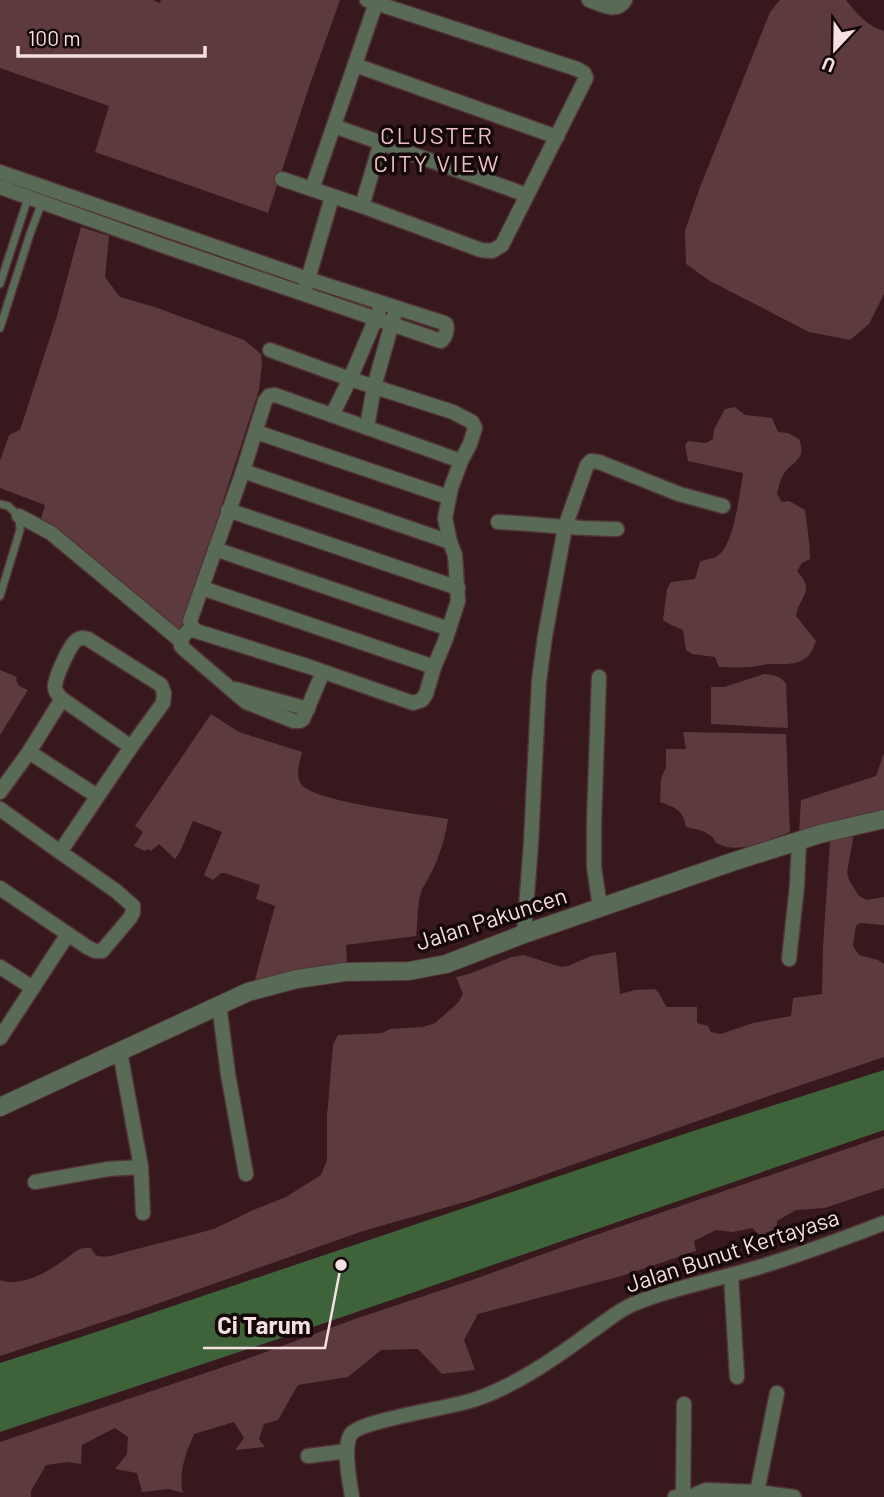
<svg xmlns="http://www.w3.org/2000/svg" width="884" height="1497" font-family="Barlow,sans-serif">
<rect width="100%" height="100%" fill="#37181c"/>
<!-- green -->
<g fill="#5d3a3e">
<polygon points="0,0 153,0 160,3 161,0 340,0 309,87 268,213 95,152 109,106 0,68"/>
<path d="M780 0H846C856 13 867 26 884 31V294L869 324 850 340 809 332 710 281 686 264 685 231 700 187 770 12Z"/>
<polygon points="81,227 109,236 105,277 120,297 155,307 244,340 261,354 262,364 259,390 185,618 180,628 176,630 41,519 45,505 0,488 0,461 9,435 20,430 57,316"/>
<path d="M735 407 745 415 772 418 778 432 788 433 799 439C806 459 796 459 785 472 780 478 779 487 777 494L782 502 789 501 805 510C807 527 810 542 810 559L802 563 797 571C816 592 800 594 796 616L816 641C808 666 793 664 771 664 763 664 756 667 748 667 739 668 729 667 719 667L715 657 692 654 686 650 683 630C676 626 669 625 663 620L667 589 671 582 695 579 700 562C705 559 711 559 716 557 734 548 740 491 743 473L688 461 685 445 688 441 706 443 713 439 714 429 725 409Z"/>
<polygon points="0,670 17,677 16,680 19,686 28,690 0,735"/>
<path d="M764 674C774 675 781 676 786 684L788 728 711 724V687H724Z"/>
<path d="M211 714 239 732 302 752C300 761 295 775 301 784 313 802 422 814 448 819 445 839 439 859 429 877 427 882 423 886 421 892 417 906 418 921 416 936L346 945 347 964C314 967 284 971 254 983L275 906 256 899 260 885 225 873H221L213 880 204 875 222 832 193 821 180 852 175 859 159 844 151 851 147 849 145 851 134 846 143 832 135 826Z"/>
<path d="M683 732 786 734 790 832C771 839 739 855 719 844 710 839 719 844 712 837 705 830 695 829 686 827 683 809 675 808 660 802L661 779 666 767V749H686Z"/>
<polygon points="884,753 884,811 799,833 801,800 876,776"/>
<path d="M854 834 847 872 849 880 859 896 867 900 884 897V925L860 923 856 926 853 946 859 955 878 960 884 964V1057L763 1098 472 1200 363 1231 148 1307 0 1356V1280C22 1288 49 1271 67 1258 76 1251 79 1247 91 1248 95 1258 101 1257 110 1256L214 1229 251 1211 286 1197 321 1175 327 1160V1116L333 1045 338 1035 382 1033 390 1029 423 1027 435 1023 458 1003 463 994 456 977 469 974 512 957 524 955 561 967 568 966 591 956 616 952 620 994 635 990 655 989C661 994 662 1001 667 1007H697V1023L708 1026 711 1032 721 1034 753 1023 791 1016 793 998 822 994 823 947 830 841Z"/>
<path d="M884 1136V1188L825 1208 796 1210 777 1221 776 1237H762L752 1228 733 1232 716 1230 694 1241 696 1251 625 1275 478 1314 464 1340 475 1370 442 1374 418 1349 381 1350 348 1377 298 1385 278 1420 264 1424 259 1439 265 1447 235 1450 244 1438 234 1422 194 1434C186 1452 178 1473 183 1493L169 1489 142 1492 137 1473 115 1469 127 1454 128 1437 115 1428 82 1445 81 1464 68 1462 46 1465 31 1491V1497H0V1442L241 1361 355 1319 475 1279 584 1239Z"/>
</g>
<!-- water -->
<polygon fill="#3e633a" points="884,1070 884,1130 287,1336 0,1432 0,1363 81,1337 693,1131"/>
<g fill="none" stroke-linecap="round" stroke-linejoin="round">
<defs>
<g id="service">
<polyline points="0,284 28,198"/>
<polyline points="0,328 30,234 42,202"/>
<polyline points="0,504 8,506 19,516 20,530 0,596"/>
</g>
<g id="minor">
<path d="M589 0C601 4 617 14 625 0"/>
<polyline points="355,65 557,137"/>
<polyline points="334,126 527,195"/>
<path d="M0 172 308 279 444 323 446 324C448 330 445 338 441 341L438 340 164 246 0 187"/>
<polyline points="282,179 362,206 481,250 492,251 502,245 586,78 584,73 577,69 367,0"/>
<polyline points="312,189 376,3"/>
<polyline points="362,206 381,142"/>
<polyline points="306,286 332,197"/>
<polyline points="270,350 350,379 453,412 472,422 475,428 470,444 461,461 451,488 445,518 450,542 455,555 458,601 445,641 434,667 426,694 422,700 413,703 310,667 196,631 192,627 190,621 243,471 265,401 269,396 275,395 461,461"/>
<polyline points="332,415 350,379 379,311"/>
<polyline points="367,427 374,387 394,316"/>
<polyline points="256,432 448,497"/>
<polyline points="243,471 450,542"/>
<polyline points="228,510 458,588"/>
<polyline points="19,516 51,533 181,641"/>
<path d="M498 522C538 524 577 529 617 529"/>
<polyline points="215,549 449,629"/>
<polyline points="202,588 434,667"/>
<polyline points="192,627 182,637 181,646 184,649 246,702 294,721 300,721 303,719 323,672"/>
<polyline points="599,677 594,824 594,867 600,907"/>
<polyline points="235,689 308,709"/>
<polyline points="29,752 97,796"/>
<polyline points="0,792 29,752 62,699"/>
<path d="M0 809 60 852 131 747 163 703 164 693 161 685 88 639C83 638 82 637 77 640 70 644 56 676 55 685 54 691 58 695 62 699L131 747"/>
<polyline points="0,888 87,947 95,951 102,951 130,918 133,912 133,906 116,891 60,852"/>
<polyline points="524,934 531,843 539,681 545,636 565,527 587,465 591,461 599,462 679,494 723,506"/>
<polyline points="789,959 797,886 799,841"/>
<polyline points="0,967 33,988"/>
<polyline points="219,1004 228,1074 246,1174"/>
<polyline points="0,1038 68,934"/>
<polyline points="120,1052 141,1167 143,1213"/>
<polyline points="35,1182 108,1169 141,1167"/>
<polyline points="731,1275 737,1377"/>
<polyline points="308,1456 347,1451"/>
<polyline points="757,1492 777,1393"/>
<polyline points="683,1496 684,1404"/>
<path d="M352 1497C350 1482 342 1447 351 1434 361 1420 450 1408 473 1400 514 1387 557 1357 592 1331 607 1321 619 1309 636 1303 672 1288 711 1281 749 1270 795 1257 840 1240 884 1223"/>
<polyline points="675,1497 692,1496 706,1490 757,1492 794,1497"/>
</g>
<polyline id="tertiary" points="0,1107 248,992 297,979 345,972 409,971 446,964 524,934 732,862 820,834 884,819"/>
</defs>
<!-- service casing -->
<use href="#service" stroke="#523438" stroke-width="10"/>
<!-- minor casing -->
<use href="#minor" stroke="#523438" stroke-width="17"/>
<!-- tertiary casing -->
<use href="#tertiary" stroke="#523438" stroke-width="20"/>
<!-- service -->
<use href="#service" stroke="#596a57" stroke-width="7"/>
<!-- minor -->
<use href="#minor" stroke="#596a57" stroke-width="14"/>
<!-- tertiary -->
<use href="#tertiary" stroke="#596a57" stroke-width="18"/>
</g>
<g text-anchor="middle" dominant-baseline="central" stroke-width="7" stroke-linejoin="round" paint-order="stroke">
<!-- street labels -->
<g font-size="23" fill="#f6e0e1" stroke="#150809">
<text transform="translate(491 918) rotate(-18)">Jalan Pakuncen</text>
<text transform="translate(732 1250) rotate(-18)">Jalan Bunut Kertayasa</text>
</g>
<!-- neighbourhood labels -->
<g font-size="24" letter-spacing="2" fill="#eabfc3" stroke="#150809">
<text x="437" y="134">CLUSTER<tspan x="437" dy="28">CITY VIEW</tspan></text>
</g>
</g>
<!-- callouts -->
<path fill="none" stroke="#f6e0e1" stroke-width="2.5" d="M341 1265L325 1348H203"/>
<circle fill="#f6e0e1" stroke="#150809" stroke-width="2.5" cx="341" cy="1265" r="7"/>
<g font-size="24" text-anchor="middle" font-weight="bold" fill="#f6e0e1" stroke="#150809" stroke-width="7" stroke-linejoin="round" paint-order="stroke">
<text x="264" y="1334">Ci Tarum</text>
</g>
<!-- north arrow -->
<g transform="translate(835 49) rotate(202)" stroke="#150809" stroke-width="5" paint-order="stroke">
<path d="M0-5L12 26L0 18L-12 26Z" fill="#f6e0e1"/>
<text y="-10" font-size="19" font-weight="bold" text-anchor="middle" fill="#f6e0e1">U</text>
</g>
<!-- scale -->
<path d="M18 46v10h187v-10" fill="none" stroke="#f6e0e1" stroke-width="3.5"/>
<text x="28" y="46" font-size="21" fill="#f6e0e1" stroke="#150809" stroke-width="5" paint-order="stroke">100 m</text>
</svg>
